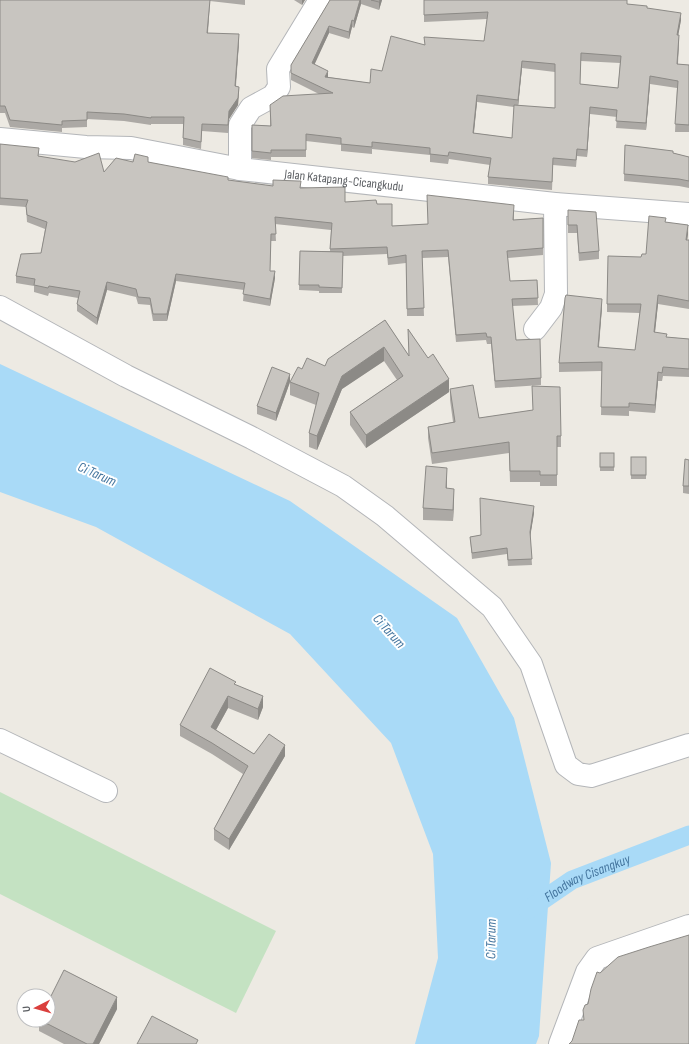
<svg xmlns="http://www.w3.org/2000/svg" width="689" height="1044" font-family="'Sofia Sans Condensed',sans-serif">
<rect width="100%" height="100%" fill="#edeae3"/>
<!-- green -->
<polygon fill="#c4e2c2" points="0,792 276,931 236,1013 0,894"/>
<!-- water -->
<polygon fill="#a9daf7" points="0,364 290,501 457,618 514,718 551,863 539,1036 536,1044 415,1044 438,958 433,854 391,743 290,634 96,527 0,492"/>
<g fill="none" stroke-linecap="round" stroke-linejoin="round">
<!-- canal -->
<path stroke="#a9daf7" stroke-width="19" id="s1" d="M528 910 572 880 689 835"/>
<defs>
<g id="minor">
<path id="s2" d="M0 139 86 147 131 148 240 169 555 204 689 214"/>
<polyline points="240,169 240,125 251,108 273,96 279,87 278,69 320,0"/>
<polyline points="0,307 126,376 252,438 343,486 385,516 492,607 531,664 566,765 578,774 591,776 689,745"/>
<polyline points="535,329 551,308 556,294 555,204"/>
<polyline points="0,740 106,791"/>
<polyline points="560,1044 587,972 597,958 689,926"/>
</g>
</defs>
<!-- minor casing -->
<use href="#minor" stroke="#b4b6b9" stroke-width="24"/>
<!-- minor -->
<use href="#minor" stroke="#fff" stroke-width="22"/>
</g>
<!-- wall -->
<g fill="#aca9a5" fill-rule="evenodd">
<polygon points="0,0 245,0 245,5 210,1 208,33 239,42 236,86 239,94 238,105 229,119 228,133 202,131 201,149 183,145 183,124 151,124 151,125 124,121 87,119 87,127 62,128 62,132 10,127 5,113 0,113"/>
<polygon points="294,0 305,0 302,5"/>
<path d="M330 0H382L379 10 361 4 354 28 352 27 349 39 329 33 314 64 328 77 370 83 382 71 424 45 484 41 487 19 424 22V1L627 4 647 8 681 20 678 35 679 42 678 64 689 65V132H675L677 88 650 84 646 130 616 128 617 117 590 114 587 157 577 156 576 167 553 165 552 190 488 184V177L490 165 449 159 448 164 430 162V155L372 149V154L341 151V145L306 141V157H271V160L252 158V125L270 126V105L319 94 291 80V65ZM581 61 620 63 618 88 580 84ZM522 68 555 72V108L518 106ZM477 102 514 107 512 138 474 133Z"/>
<polygon points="0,144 39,156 104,172 133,162 148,162 228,180 273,186 300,188 345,202 377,204 392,226 428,224 514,212 514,220 543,218 543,255 508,258 510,281 537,280 538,305 512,306 516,340 541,378 541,385 495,388 491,344 487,344 486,340 456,342 448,257 422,258 424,316 407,316 406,263 388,265 387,254 343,256 342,293 319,293 319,291 299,290 300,251 330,251 331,230 275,224 276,241 271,241 270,271 275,278 270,306 243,301 244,290 176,281 167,321 153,321 150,305 138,304 136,297 107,290 97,325 77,311 77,304 78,298 49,293 48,296 34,292 34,286 16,283 16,276 41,253 45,229 27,222 26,207 0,205"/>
<polygon points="625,145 673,153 689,157 689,188 679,186 624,181"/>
<polygon points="568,210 599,251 599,259 579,261 577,233 568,233"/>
<polygon points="666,222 688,234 687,240 689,240 689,309 658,304 655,332 667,337 689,339 689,377 663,376 662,381 658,381 655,413 629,411 629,416 601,415 602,371 559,372 559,363 602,307 599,347 635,350 640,313 607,312 607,304 641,257 646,254"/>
<polygon points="385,320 409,356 408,329 449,392 366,448 350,425 350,412 397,380 384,361 342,389 317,450 309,447 309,433 316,405 290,395 290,382 302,369 325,366"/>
<polygon points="290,382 276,421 257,414 257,406"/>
<polygon points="532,386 561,436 561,447 557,447 557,486 540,486 540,482 510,482 509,453 432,464 428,438 428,427 453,422 450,400 450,389 479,418 533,410"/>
<rect x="600" y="453" width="14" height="18"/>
<rect x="631" y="457" width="15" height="22"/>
<polygon points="689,460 689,494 683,493 683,486"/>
<polygon points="447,480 447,488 454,500 453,521 423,520 423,508"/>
<polygon points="534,513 530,536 532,565 508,566 507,554 472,559 470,537 481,535"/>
<polygon points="236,685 263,707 258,720 228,708 216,730 254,754 285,756 229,850 214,840 214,829 243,774 212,754 180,736 180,725"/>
<polygon points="117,1009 99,1044 64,1044 39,1031 39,1020"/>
</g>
<!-- shaded-wall -->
<g fill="#8c8a86">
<polygon points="210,0 207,40 207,33"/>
<polygon points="302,0 305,0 302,5"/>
<polygon points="360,0 361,0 361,4 354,28 354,21"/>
<polygon points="380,0 382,0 379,10 379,2"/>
<polygon points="681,13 681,20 677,42 677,35"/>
<polygon points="352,20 352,27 349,39 349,32"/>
<polygon points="329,26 329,33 312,70 312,63"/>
<polygon points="239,34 239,42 235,94 235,86"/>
<polygon points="679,35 679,42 677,72 677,64"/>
<polygon points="522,61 522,68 518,107 518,100"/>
<polygon points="328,71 328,78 325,77"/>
<polygon points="650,76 650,84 646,130 646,123"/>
<polygon points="239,87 238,105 229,119 228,133 228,125 229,111"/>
<polygon points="477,95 477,102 473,140 473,133"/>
<polygon points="590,107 590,114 587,157 587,150"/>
<polygon points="688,225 688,234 686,248 686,240"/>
<polygon points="275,271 275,278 270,306 270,299"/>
<polygon points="176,274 176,281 167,321 167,314"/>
<polygon points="107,282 107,290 97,325 97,318"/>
<polygon points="658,295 658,304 654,341 654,332"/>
<polygon points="602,299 602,307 598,355 598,347"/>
<polygon points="384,347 384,361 342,389 317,450 317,436 342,376"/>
<polygon points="658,372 658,381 655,413 655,405"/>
<polygon points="290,374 290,382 276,421 276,413"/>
<polygon points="449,379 449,392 366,448 366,435"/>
<polygon points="447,468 447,480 446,499 446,488"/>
<polygon points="454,489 454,500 453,521 453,510"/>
<polygon points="534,506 534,513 530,538 530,532"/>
<polygon points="228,696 228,708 211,739 211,727"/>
<polygon points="263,696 263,707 258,720 258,709"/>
<polygon points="285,745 285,756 229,850 229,839"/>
<polygon points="117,997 117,1009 99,1044 93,1044"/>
</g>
<!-- building -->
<g fill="#c8c5c0" stroke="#8c8a86" fill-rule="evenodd">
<polygon points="0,0 210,0 207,33 239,34 235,86 239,87 238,98 229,111 228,125 202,124 201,142 183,138 184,117 151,117 151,118 124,114 87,112 87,120 62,121 62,125 10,120 5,106 0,106"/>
<path d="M330 0H360L354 21 352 20 349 32 329 26 312 63 328 71 325 77 370 83 371 69 382 71 391 36 425 45 424 37 484 41 488 12 424 15V0H627V4L647 6V8L681 13 677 35H679L677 64 689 65V125L675 124 678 81 650 76 646 123 616 121 617 110 590 107 587 150 577 149 576 160 553 158 552 182 488 177 491 158 449 152 448 156 430 154V148L372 142V147L341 144V138L306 134V150H271V153L252 151V125L271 126 270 105 283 96 333 93 291 73V65ZM581 53 621 56 618 88 580 84ZM522 61 555 64V108L514 105 512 138 473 133 477 95 518 100Z"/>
<polygon points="371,0 380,0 379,2"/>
<polygon points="0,144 39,148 38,156 75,162 99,153 104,172 116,158 133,162 135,154 148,157 148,162 228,177 228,180 273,186 273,180 298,181 301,181 300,188 345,187 345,202 376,200 377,204 392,204 392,226 428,224 427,195 514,205 513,220 543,218 543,248 507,251 510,281 537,280 538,298 512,299 516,340 540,339 541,378 495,381 491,337 487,337 486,333 456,335 448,250 422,251 424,308 407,309 406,255 388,258 387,247 330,249 332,223 275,217 276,234 271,234 270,271 275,271 270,299 243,294 245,283 176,274 167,314 153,314 150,298 138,297 136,289 107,282 97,318 77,304 80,291 49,286 48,288 34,285 35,279 16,276 21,254 41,253 47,222 27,215 26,206 28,200 0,198"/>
<polygon points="625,145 673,151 673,153 689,157 689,181 679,179 624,174"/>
<polygon points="568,210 596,212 599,251 579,253 577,225 568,225"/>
<polygon points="649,216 666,218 665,222 688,225 686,240 689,240 689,301 658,295 654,332 667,334 666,337 689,339 689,369 663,367 662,373 658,372 655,405 629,403 629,407 601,407 602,362 559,363 565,298 566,295 602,299 598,347 635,350 641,304 607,304 608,256 641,257 642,254 646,254"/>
<polygon points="300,251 343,252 342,288 319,287 319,285 299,285"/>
<polygon points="385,320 409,356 408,329 428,358 433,354 449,379 366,435 350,412 403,376 384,347 342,376 317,436 309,433 319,393 290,382 298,367 302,369 307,358 325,366 328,359"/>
<polygon points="272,367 290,374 276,413 257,406"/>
<polygon points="473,385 479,418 533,410 532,386 560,387 561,436 557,436 557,475 540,475 540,471 510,471 509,442 432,453 428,427 455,422 450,389"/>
<rect x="600" y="453" width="14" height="14"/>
<rect x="631" y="457" width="15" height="18"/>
<polygon points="685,459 689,460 689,486 683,486"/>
<polygon points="426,466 447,468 446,488 454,489 453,510 423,508"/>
<polygon points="480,498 534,506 530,532 532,559 508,560 507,548 472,553 470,537 481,535"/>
<polygon points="210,668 236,682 234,684 263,696 258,709 228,696 211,727 254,754 269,734 285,745 229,839 214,829 248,766 212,743 180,725"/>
<polygon points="689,935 689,1044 569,1044 572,1041 579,1020 584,1020 583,1010 585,1005 588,1004 591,989 597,972 600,973 618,957 649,947"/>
<polygon points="64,970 117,997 93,1044 87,1044 40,1020 48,1020 48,1002"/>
<polygon points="152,1016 198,1040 196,1044 137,1044"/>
</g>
<g text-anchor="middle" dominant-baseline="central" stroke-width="4" stroke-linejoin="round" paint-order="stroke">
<!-- street labels -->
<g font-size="13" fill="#5c5f63" stroke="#fff">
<text stroke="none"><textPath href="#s2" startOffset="347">Jalan Katapang-Cicangkudu</textPath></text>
</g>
<!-- water labels -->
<g font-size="14" font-style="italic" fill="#45769f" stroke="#fff">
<text transform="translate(97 474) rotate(24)">Ci Tarum</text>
<text transform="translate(389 631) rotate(48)">Ci Tarum</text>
<text stroke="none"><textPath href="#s1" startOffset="68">Floodway Cisangkuy</textPath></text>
<text transform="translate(491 939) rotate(-89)">Ci Tarum</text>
</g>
</g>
<!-- north arrow -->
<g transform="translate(36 1008) rotate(264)"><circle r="19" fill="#ffffff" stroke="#bebfc1"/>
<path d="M0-3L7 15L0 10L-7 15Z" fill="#da3f3d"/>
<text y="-6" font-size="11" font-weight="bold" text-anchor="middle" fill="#5c5f63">U</text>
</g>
</svg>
